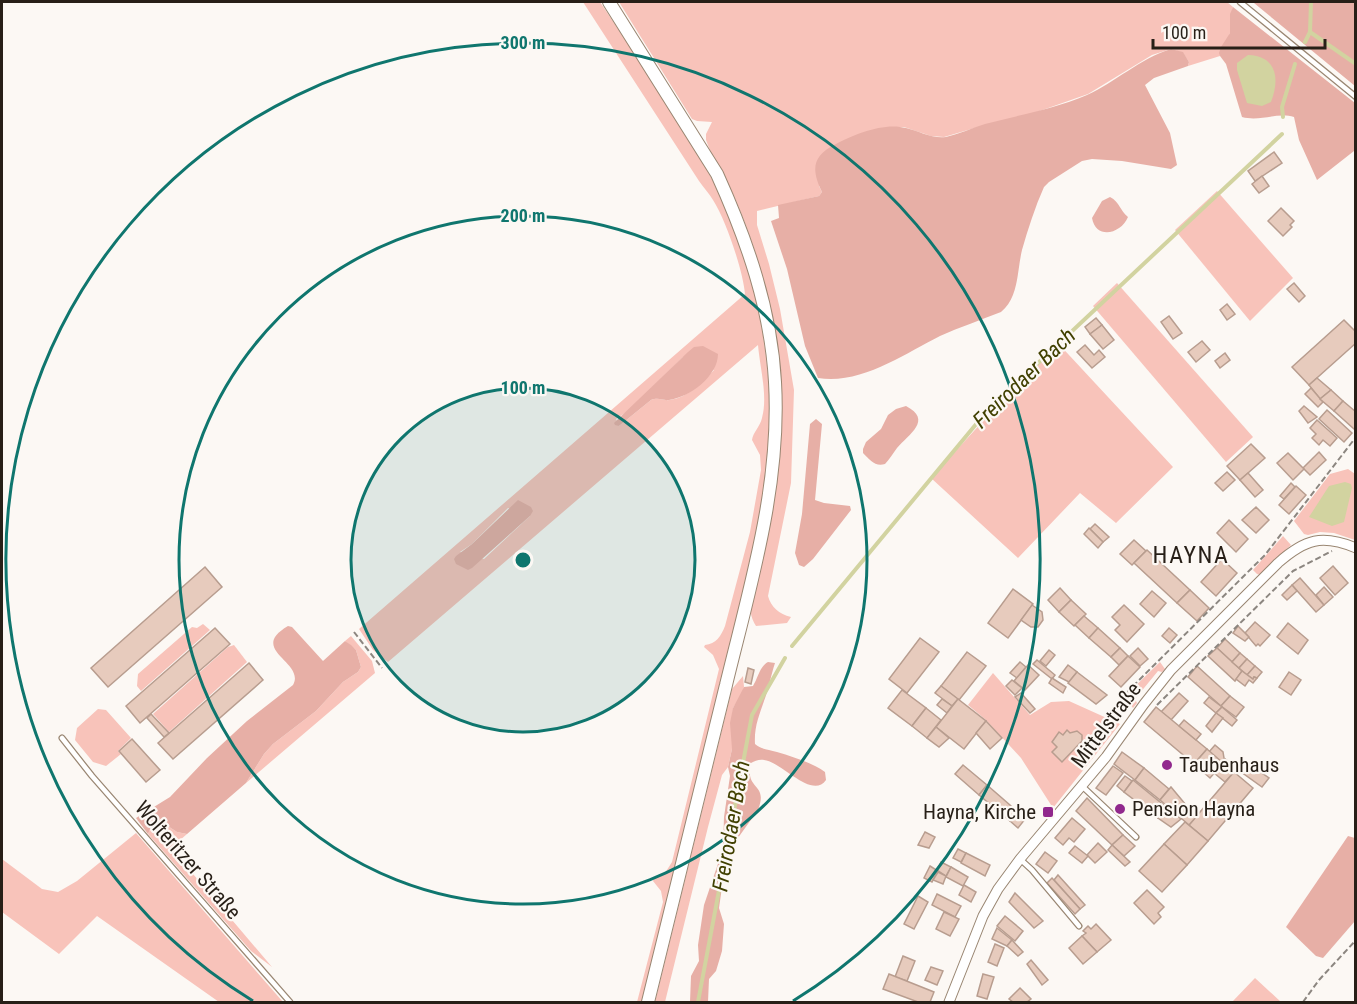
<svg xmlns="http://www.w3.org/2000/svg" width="1357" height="1004" font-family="'Roboto Condensed',sans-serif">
<rect width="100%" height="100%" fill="#fcf8f4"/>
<!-- green -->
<g fill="#f8c3ba" fill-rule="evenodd">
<path d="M583 2H600C642 65 687 127 720 195 753 263 769 341 770 416 771 455 763 494 757 533L643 1002H637L663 902 661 891 653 881 654 878 665 873 672 862 719 669 713 655 704 647 705 645C716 644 721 636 725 626L750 532 761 470 760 455 752 440C753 432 760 427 762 418 768 396 760 368 758 345L388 662 373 650 359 629 745 294C743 271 726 220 713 200 709 193 703 187 699 181ZM683 357 714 370C702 383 688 397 670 400 663 401 659 397 651 400L619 426 616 419 628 411ZM508 508 530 516 484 559 460 552 472 544Z"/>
<path d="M619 2H1227L1233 7C1230 17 1233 26 1230 33 1227 43 1220 45 1220 56L1188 66 1189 62 1183 53 1171 49 1152 55 1088 94 1034 113 985 125 944 137 931 136 904 127H887L819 186 822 192 819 196 757 211V225L769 264 780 309 794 390 791 483 768 596C771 607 779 614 791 617L787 623 756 626C753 621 750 615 751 609 752 592 760 574 763 556 772 514 779 473 781 430 784 351 767 274 736 201 728 180 713 161 706 140V134L712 122 697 121 692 119Z"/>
<polygon points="1217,191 1293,278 1250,321 1175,230"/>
<polygon points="1117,283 1253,437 1226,462 1093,306"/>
<polygon points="1056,341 1173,467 1116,523 1080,493 1018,558 931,478"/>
<polygon points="1348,469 1355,474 1355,540 1334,533 1320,532 1308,535 1304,534 1294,521 1330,474"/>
<polygon points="1283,536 1291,545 1260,575 1257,574 1253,570"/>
<polygon points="203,624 210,630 141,691 137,686 138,674 192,627 197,628"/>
<polygon points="351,636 372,661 375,673 246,783 264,754 273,744 316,711 343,682 358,672 361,667 356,650 345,641"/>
<polygon points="234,645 247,662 169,732 153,714 228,647"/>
<polygon points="1160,662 1165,669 1162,672 1158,671 1135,699 1137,703 1133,708 1124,697"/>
<polygon points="993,673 1030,715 1051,702 1069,701 1120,724 1053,808 1021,758 986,720 968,705"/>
<polygon points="743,676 744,687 742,694 733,708 732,749 728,767 722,775 708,827 665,1002 655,1002 732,689"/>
<polygon points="98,709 106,710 131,738 118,751 121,754 106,766 93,762 75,740 77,728"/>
<polygon points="160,821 177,832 187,834 171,848 272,967 251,951 148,834 151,827"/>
<polygon points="136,833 283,1002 219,1002 97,916 59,954 2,912 2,859 42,889 58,892 77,881"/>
<polygon points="1255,978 1281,1002 1232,1002"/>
</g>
<!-- forest -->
<g fill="#e7afa6">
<polygon points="1252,2 1355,2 1355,86 1254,3"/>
<path d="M1233 7 1355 103V153L1354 151 1317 180 1299 140 1294 117C1277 112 1260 122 1242 117L1226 64 1220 56 1219 53 1221 47 1230 33V14Z"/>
<path d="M1171 49 1183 52 1189 62 1188 66 1154 78 1145 85 1170 133 1177 165 1171 169 1122 161 1092 159 1082 161 1049 182 1044 187C1035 207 1028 229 1022 250 1017 270 1019 298 1001 312 981 320 960 327 940 336 904 354 861 385 818 378L805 346 787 269 771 221 779 218 778 205 819 196 822 192C811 169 812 156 836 144 854 134 885 122 906 128 919 131 932 139 946 137 959 134 972 128 985 124 1019 115 1054 109 1087 95 1116 82 1139 59 1171 49Z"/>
<path d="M1110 197C1120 202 1120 211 1128 217 1121 234 1096 240 1092 218L1102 201Z"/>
<path d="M703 346 718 354C718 376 690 397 669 400 663 401 659 397 651 400L619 426 615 425 614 423 688 352 694 347Z"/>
<path d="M906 406C933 420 909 434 897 448 893 453 890 459 885 464 875 467 870 460 863 453V449L866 442 881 429 888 415 896 409Z"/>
<polygon points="816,419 822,424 815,500 824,503 850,506 851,510 813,559 804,567 799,565 795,553 802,514 810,424"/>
<polygon points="518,500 531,507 533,511 530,516 472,568 468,570 456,564 454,559 456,556 472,544"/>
<path d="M288 626 292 627 323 661 345 641 351 645 356 650 361 667 358 672 343 682 316 711 273 744 264 754 246 783 187 834 177 832 160 821 151 827 148 834 136 818 170 797 207 758 247 721 293 685C306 662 247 650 288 626Z"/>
<path d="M768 662 775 663C771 675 769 688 764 701 759 716 754 727 755 744 762 750 768 749 777 752 793 757 811 762 825 772L826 780C812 800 782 762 764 760 759 759 755 761 751 763 744 791 769 782 758 810L730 849 723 880 719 908 724 924 722 951 716 971 709 979 708 1002H690L691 976 699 961 698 945 704 905 723 849 724 817 730 776 728 767 732 749 730 723 733 708 744 687 753 686C758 678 760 666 768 662Z"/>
<polygon points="1348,836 1355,838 1355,921 1323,958 1316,956 1286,927"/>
</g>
<!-- water -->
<g fill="#d2d3a0">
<path d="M1248 55C1277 56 1280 79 1271 102L1262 106 1247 103 1237 70V63Z"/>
<polygon points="1345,482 1351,484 1352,488 1344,522 1332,526 1309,517 1329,486"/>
</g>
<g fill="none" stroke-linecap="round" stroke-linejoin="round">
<!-- stream -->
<g stroke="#d2d3a0" stroke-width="4">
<polyline points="1310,32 1356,64"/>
<polyline points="1305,42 1310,32 1311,2"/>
<polyline points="1283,117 1282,107 1295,64"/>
<polyline points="792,646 987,411 1282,134"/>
<polyline points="698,1002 752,715 785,658"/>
</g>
</g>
<!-- building -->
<g fill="#e7cbbd" stroke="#b89d8f" stroke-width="1.5">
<polygon points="1274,152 1282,163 1255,181 1248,171"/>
<polygon points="1262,176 1269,186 1259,193 1252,184"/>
<polygon points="1281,208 1294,221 1290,225 1292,227 1283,236 1268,221"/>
<polygon points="1294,283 1305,296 1299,302 1287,289"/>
<polygon points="1227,304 1235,314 1227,320 1220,310"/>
<polygon points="1169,316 1182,333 1173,339 1161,322"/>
<polygon points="1096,318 1102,325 1090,334 1085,327"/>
<polygon points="1344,320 1356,332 1356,343 1309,385 1292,367"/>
<polygon points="1102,325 1114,340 1103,349 1090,334"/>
<polygon points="1202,341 1210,350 1196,362 1188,352"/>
<polygon points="1085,345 1094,355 1099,350 1105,357 1092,368 1077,352"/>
<polygon points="1225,353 1230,360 1220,368 1215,361"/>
<polygon points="1317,378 1331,390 1320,399 1309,385"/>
<polygon points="1311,388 1323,402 1318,407 1305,394"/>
<polygon points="1331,390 1343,401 1334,411 1320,399"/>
<polygon points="1343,401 1356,412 1356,427 1354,429 1334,411"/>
<polygon points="1304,406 1317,417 1308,423 1299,411"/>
<polygon points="1327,410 1352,433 1344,442 1319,419"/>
<polygon points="1317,420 1337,438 1330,446 1323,440 1319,445 1312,438 1316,434 1310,428"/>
<polygon points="1251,444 1265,458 1240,480 1227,466"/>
<polygon points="1319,452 1326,460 1310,475 1303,468"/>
<polygon points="1288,453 1304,469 1293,480 1277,463"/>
<polygon points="1227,472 1235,480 1223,491 1215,483"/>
<polygon points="1248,473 1263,490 1255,497 1240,480"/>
<polygon points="1291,483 1295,487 1284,499 1280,496"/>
<polygon points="1296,486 1306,495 1289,514 1279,505"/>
<polygon points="1256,507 1269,520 1256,533 1242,520"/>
<polygon points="1229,520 1248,539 1236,552 1217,533"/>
<polygon points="1095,524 1109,537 1103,542 1090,529"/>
<polygon points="1089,528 1103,542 1098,548 1084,534"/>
<polygon points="1134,540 1146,551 1132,565 1120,554"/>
<polygon points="1147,550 1190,590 1177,603 1134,563"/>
<polygon points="1222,559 1237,573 1216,596 1201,582"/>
<polygon points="1333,566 1348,583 1335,595 1320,578"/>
<polygon points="205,567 222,587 108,687 91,668"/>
<polygon points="1300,578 1324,605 1316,612 1292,585"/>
<polygon points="1292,585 1297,591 1287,600 1282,595"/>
<polygon points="1324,587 1333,597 1324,605 1316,595"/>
<polygon points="1060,588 1071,600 1059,612 1048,600"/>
<polygon points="1013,589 1033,604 1008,638 988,623"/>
<polygon points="1190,590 1209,608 1197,621 1177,603"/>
<polygon points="1152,591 1166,603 1154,617 1140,604"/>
<polygon points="1071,600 1086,614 1074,626 1059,612"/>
<polygon points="1032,605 1042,612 1043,620 1038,627 1031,627 1021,620"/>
<polygon points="1124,605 1144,624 1127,642 1115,630 1120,625 1112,617"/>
<polygon points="1084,616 1098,628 1089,638 1075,625"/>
<polygon points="1255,622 1270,635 1260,646 1258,644 1256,646 1245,633"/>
<polygon points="1288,623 1308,640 1298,654 1277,637"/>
<polygon points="1238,626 1249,637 1245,641 1233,633"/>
<polygon points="215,628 230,644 140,723 126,706"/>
<polygon points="1098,628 1120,648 1111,657 1089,638"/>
<polygon points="1169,628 1177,635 1170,643 1162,636"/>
<polygon points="920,638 939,652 907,693 889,679"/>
<polygon points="1225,639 1240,653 1232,662 1217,648"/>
<polygon points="1120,648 1128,656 1119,665 1111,657"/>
<polygon points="1138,648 1148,659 1140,666 1130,656"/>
<polygon points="1217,648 1242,671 1235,681 1208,656"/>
<polygon points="1049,650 1055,655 1046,666 1040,661"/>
<polygon points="967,652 986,666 959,700 941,686"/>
<polygon points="1240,653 1247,659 1239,668 1232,662"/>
<polygon points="1128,656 1140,667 1121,687 1109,676"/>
<polygon points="1247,659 1255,666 1247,675 1239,668"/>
<polygon points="1037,660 1055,675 1052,679 1033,664"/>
<polygon points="1020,662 1026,667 1017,678 1010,673"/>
<polygon points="249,663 263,680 173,759 158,743"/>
<polygon points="1028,665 1039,675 1025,690 1014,681"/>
<polygon points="1068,665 1077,672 1069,682 1059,677"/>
<polygon points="1197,666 1230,696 1221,706 1188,677"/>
<polygon points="1255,666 1262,672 1257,678 1254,677 1253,679 1247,675"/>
<polygon points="748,668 754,670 751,684 745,682"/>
<polygon points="1242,671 1253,679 1254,677 1257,678 1253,683 1249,680 1245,686 1236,679"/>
<polygon points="1077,672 1107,695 1096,704 1068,683"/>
<polygon points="1289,672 1301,680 1291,695 1279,687"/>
<polygon points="1052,678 1066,687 1063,693 1049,683"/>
<polygon points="1012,680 1022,688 1015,695 1006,686"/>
<polygon points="941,686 958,699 952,706 935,693"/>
<polygon points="902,690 926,708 912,726 888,708"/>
<polygon points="1021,693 1035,709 1030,713 1015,697"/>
<polygon points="1179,693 1188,701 1171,720 1161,712"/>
<polygon points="1230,696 1244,707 1236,717 1221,706"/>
<polygon points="1209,697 1222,707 1216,713 1204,703"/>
<polygon points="942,699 952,706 947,713 937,705"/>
<polygon points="958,699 986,721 964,749 936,727"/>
<polygon points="1156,707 1207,749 1194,764 1144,722"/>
<polygon points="1222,707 1237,720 1232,726 1216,713"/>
<polygon points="926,708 941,720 927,738 912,726"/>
<polygon points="1216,713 1223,718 1212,732 1206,726"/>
<polygon points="151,714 169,733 164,737 147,718"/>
<polygon points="1184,720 1201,734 1196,740 1179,726"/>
<polygon points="986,721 1002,738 990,749 976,733"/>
<polygon points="936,727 949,738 939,747 927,738"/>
<polygon points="1067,730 1070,733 1077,731 1082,735 1082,741 1062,762 1052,752 1057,747 1052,742 1059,732 1063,735"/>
<polygon points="132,739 160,770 146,782 119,751"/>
<polygon points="1215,745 1223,752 1224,758 1234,766 1231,770 1209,752"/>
<polygon points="1207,749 1223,763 1210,778 1194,764"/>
<polygon points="1122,752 1144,768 1135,780 1114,764"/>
<polygon points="1243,760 1269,778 1262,787 1237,769"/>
<polygon points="1223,763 1234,772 1225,782 1214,773"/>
<polygon points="963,765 987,785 979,795 955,774"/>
<polygon points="1113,766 1123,773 1106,795 1096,788"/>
<polygon points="1144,768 1169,789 1160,800 1135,780"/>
<polygon points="1234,772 1253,788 1208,841 1189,825"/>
<polygon points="1125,776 1132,781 1124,792 1117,786"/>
<polygon points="1133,780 1166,807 1158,818 1124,792"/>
<polygon points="987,785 1018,812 1010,821 979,795"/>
<polygon points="1171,787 1196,817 1189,825 1160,800"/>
<polygon points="1087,798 1123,835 1112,845 1076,811"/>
<polygon points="1166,807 1181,819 1171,827 1158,818"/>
<polygon points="1018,812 1026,818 1018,828 1010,821"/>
<polygon points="1072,818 1085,829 1074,842 1069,838 1063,845 1055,838"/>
<polygon points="1185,822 1208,841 1187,865 1164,844"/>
<polygon points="925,832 935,837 929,848 918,845"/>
<polygon points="1123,835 1135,846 1124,856 1112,845"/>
<polygon points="1098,843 1107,852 1095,863 1087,855"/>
<polygon points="1164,844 1187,865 1162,892 1139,871"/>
<polygon points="1112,845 1130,862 1125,866 1108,850"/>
<polygon points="1075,846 1088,856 1082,863 1069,853"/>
<polygon points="958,849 966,853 961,862 953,858"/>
<polygon points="1045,852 1057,861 1048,873 1036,864"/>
<polygon points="966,853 990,865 985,876 961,863"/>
<polygon points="941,862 951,867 946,876 937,870"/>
<polygon points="930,866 938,871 932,882 924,878"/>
<polygon points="951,867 968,877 963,886 946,877"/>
<polygon points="938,872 946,876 943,884 933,880"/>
<polygon points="1058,875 1085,905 1080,909 1054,880"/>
<polygon points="1052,878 1080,909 1075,914 1047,883"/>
<polygon points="964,885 976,892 971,902 959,895"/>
<polygon points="1147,890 1164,907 1158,913 1161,917 1154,924 1134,903"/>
<polygon points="1015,893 1043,921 1034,928 1009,902"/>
<polygon points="937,894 961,906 955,917 932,905"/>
<polygon points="918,896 928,902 914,929 904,924"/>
<polygon points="944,912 959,919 950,936 936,929"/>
<polygon points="1005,916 1023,931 1015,941 997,926"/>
<polygon points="1096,924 1111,940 1097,952 1082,936 1086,933 1083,931 1088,926 1091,929"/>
<polygon points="997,928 1012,940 1007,946 992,939"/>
<polygon points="1082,936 1097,952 1083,964 1069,948"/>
<polygon points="1012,940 1023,952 1018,956 1007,946"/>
<polygon points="995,944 1004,948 997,966 988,962"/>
<polygon points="903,956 915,961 907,981 895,977"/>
<polygon points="1031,960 1048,980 1042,985 1027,964"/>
<polygon points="931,967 943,971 937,985 925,980"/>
<polygon points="889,974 934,992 930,1002 918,1002 883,989"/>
<polygon points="983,974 994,977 987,999 977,996"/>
<polygon points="1020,988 1031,999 1027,1002 1013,1002 1009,999"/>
</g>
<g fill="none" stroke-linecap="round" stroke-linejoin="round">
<defs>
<g id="service">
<polyline points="1240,2 1356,97"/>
<polyline points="62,738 92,776 290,1002"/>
<polyline points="1082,786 1136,837"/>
<polyline points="1020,859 1032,870 1079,926"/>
</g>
<path id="minor" d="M949 1002 983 916 998 889 1020 859 1106 757 1144 704 1171 670 1278 563C1305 539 1322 534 1356 548"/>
<path id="secondary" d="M609 2 717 174C747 240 771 309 775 382 781 486 750 586 726 685 700 791 674 897 648 1002"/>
</defs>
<!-- service casing -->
<use href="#service" stroke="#998672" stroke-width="7"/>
<!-- minor casing -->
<use href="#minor" stroke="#998672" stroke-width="11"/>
<!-- secondary casing -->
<use href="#secondary" stroke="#998672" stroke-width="14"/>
<!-- path -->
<g stroke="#8c8680" stroke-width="2" stroke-dasharray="6 3" stroke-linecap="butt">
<polyline points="354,632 382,668"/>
<polyline points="1120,699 1265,555 1356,437"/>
<polyline points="1157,705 1293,571 1332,551"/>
<polyline points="1303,1002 1319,980 1356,940"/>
</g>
<!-- service -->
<use href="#service" stroke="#fff" stroke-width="4.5"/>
<!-- minor -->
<use href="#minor" stroke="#fff" stroke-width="9"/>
<!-- secondary -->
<use href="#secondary" stroke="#fff" stroke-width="12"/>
</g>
<!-- distance rings -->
<circle cx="523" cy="560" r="172" fill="#0f766e" fill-opacity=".12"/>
<g fill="none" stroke="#0f766e" stroke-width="3">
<circle cx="523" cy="560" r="172"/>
<circle cx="523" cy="560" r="344"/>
<path d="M253 1001A517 517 0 1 1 793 1001"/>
</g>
<!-- markers -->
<g fill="#91288d" stroke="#fcf8f4" stroke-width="2">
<circle cx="1167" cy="765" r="6"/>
<circle cx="1120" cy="809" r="6"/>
<rect x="1042" y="806" width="12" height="12" rx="3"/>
</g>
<g text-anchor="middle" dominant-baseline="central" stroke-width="4.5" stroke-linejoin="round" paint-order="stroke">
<!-- street labels -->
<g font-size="21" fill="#271f17" stroke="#fcf8f4">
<text transform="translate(1106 725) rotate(-53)">Mittelstraße</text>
<text transform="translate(188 860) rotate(49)">Wolteritzer Straße</text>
</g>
<!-- poi labels -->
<g font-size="21" fill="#271f17" stroke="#fcf8f4" text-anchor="start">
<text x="1179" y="765">Taubenhaus</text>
<text x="1132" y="809">Pension Hayna</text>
<text x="1036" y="812" text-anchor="end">Hayna, Kirche</text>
</g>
<!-- water labels -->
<g font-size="22" font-style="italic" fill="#414001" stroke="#fcf8f4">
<text transform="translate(1024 378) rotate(-44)">Freirodaer Bach</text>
<text transform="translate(731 826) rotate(-80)">Freirodaer Bach</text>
</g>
<!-- quarter labels -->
<g font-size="24" letter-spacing="1.5" fill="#271f17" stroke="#fcf8f4">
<text x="1191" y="555">HAYNA</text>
</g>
</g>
<circle cx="523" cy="560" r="9" fill="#0f766e" stroke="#fcf8f4" stroke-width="3"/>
<g font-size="18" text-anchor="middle" font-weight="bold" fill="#0f766e" stroke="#fcf8f4" stroke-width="4.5" stroke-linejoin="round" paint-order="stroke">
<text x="523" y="49">300 m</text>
<text x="523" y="222">200 m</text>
<text x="523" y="394">100 m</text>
</g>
<!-- border -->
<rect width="1357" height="1004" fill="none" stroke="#271f17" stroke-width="6"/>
<!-- scale -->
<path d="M1153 39v9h172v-9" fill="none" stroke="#271f17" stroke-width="3"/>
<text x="1162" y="39" font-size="18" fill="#271f17" stroke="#fcf8f4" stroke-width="4.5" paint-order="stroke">100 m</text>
</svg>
